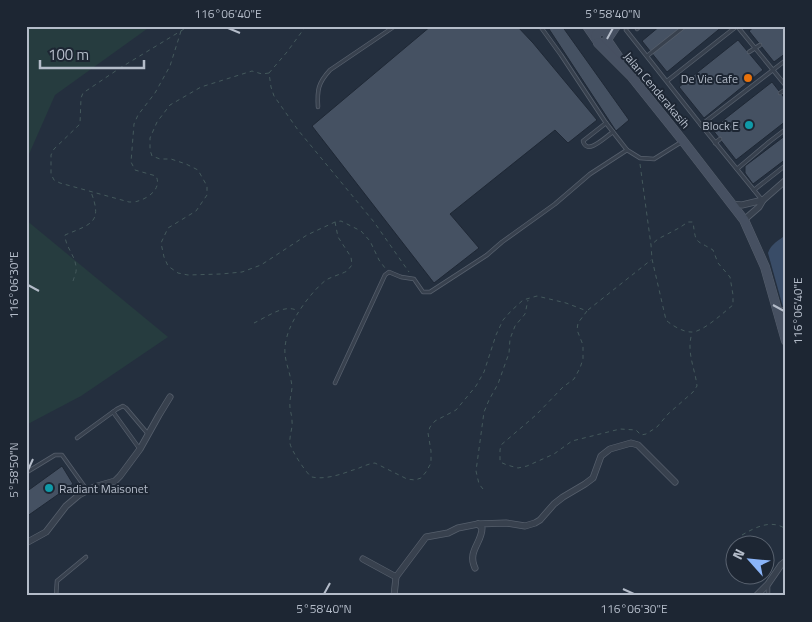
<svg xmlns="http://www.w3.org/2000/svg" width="812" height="622" font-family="'Titillium Web',sans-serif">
<rect width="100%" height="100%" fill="#242f3e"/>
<!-- green -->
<g fill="#263c3f">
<polygon points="26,26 151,26 55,95 26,161"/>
<polygon points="26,220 168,337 81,396 26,425"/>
</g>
<!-- water -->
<path fill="#394c67" d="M786 235V318L768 253C771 244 779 240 786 235Z"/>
<!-- building -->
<g fill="#455162" stroke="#1f2835">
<polygon points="431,26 517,26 533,43 597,120 568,143 555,130 450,214 479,248 434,283 312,126"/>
<polygon points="547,26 562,26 629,120 616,131"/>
<polygon points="660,26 723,26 667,72 642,41"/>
<polygon points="755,26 786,26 786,53 774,62 749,31"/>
<polygon points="738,40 763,70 704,118 679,87"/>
<polygon points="772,82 786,100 786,121 736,160 712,129"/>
<polygon points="786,135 786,159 753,184 745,173 745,166"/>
<polygon points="62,466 73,484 26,517 26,492"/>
</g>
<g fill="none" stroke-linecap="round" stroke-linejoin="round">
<defs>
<g id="lane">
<polyline points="540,26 561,55 606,123 627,150 640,158 654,159 683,141"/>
<polyline points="737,26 786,86"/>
<polyline points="637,29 640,26"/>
<polyline points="626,30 701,125 762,200"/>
<polyline points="749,52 760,45"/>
<polyline points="647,56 685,26"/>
<polyline points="667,81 737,26"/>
<polyline points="780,93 786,89"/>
<path d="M318 107C317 90 318 83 330 70L395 26"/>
<path d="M606 123 583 141C587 156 605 137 613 132"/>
<polyline points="701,125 786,60"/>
<polyline points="715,143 720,139"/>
<polyline points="737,169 769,142 786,129"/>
<polyline points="754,190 786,165"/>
<polyline points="335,383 385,275 389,272 401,277 414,279 423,292 430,292 487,255 502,242 555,204 590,174 627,150"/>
<polyline points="113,412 139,448"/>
<polyline points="77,438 117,409 123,406 126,408 148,434"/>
<polyline points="27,472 55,455 62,455 87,490"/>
<polyline points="768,584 768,596"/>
<polyline points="56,596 57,581 86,557"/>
</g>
<g id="street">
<polyline points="731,204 742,205 763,200"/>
<polyline points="744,220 759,207 763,200 786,180"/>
<polyline points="778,312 786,310"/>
<polyline points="26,543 46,532 66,506 79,495 94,487 115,481 120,476 140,449 159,415 170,397"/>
<polyline points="363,559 396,577"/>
<path d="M475 568C467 551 482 543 482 528L478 524"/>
<polyline points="394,596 396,577 426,537 448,533 458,528 478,524 506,523 525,526 535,523 540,520 554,504 563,497 585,484 593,478 601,456 610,449 631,443 638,445 675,482"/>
<polyline points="756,596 768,584 781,565 786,561"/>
</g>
<g id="secondary">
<polyline points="587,26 596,39"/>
<circle cx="602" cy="37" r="6"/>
<polyline points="608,38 616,26"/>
<polyline points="607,40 620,59"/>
<polyline points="598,43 631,76 683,141 744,220 765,267 786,341"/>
</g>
</defs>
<!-- lane casing -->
<use href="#lane" stroke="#565f6c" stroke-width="4.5"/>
<!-- street casing -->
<use href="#street" stroke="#565f6c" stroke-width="7"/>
<!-- secondary casing -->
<use href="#secondary" stroke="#565f6c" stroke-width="10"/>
<!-- path -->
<g stroke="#44595c" stroke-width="1" stroke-dasharray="4 4" stroke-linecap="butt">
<polyline points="306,26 287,52 269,73 271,87 274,96 298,130 374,222 409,272"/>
<path d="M181 31 170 66 155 93 138 115 134 124 131 162 135 170 156 176C162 188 149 198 138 201 136 202 131 202 129 202L60 183 54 180 51 174V155L54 149 80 124 81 98 83 93 120 68 189 26"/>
<polyline points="269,73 262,74 252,71 201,87 170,105 157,122 150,138 150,150 152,156 160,159 171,159 186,164 198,170 207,186 207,195 196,211 168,228 161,243 164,257 168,266 178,273 188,275 221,274 242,272 261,265 307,235 335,222 341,221 361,231 370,241 379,260 385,268"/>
<path d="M640 164 651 245 652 259 666 320C671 325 683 332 691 332 702 333 724 312 733 305V295L730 277 718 263 713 250C695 239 696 245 693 222H688L679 228 658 239 651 245"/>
<path d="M335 222 338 237 351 257 352 265C350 267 349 269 347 271 342 274 333 276 326 280 313 290 296 313 290 328 287 334 284 347 285 354 286 365 291 375 292 387 292 392 290 397 290 402 289 409 292 414 292 421 293 428 289 436 290 443 290 449 308 476 312 477 325 480 342 474 353 470 361 468 366 464 375 463L407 479 415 480 421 478 426 472 431 463V451L428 433 430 427 435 421 456 410 476 386 484 372 496 335 503 320 511 311 523 300 537 296 566 303 587 311 578 323 577 330 583 345V359L580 368 574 379 563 387 536 415 501 445 500 450V462L507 465 518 468 527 466 554 454 572 441 620 429 636 430 641 435 646 434 657 427 668 414 693 392 697 386C695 368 686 352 692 333"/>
<path d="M73 281C74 277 77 272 76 268 76 256 65 247 65 235 91 224 103 223 91 192"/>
<polyline points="588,310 651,260"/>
<path d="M254 323C267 317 285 303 298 311"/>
<polyline points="483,489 479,484 476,471 484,412 489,400 498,384 509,353 510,339 515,326 525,314 528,300"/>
<path d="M742 535C756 527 771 519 786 529"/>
</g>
<!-- lane -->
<use href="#lane" stroke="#38414e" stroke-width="3"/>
<!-- street -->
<use href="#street" stroke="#38414e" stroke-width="5.5"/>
<!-- secondary -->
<use href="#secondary" stroke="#465061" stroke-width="9"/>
</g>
<!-- ticks -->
<path fill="none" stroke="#b4bcc9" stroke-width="2" d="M228 28 240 33M607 39 613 28M28 285 39 291M773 305 784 311M28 470 33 459M623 589 634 594M324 594 330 583"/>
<!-- markers -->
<circle fill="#e8710a" stroke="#1d2633" stroke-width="2" cx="748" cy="78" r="5"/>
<g fill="#0f9aa8" stroke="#1d2633" stroke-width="2">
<circle cx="749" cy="125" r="5"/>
<circle cx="49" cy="488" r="5"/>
</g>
<g text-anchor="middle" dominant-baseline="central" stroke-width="4" stroke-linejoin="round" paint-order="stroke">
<!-- poi labels -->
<g font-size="12" fill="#b4bcc9" stroke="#1d2633" text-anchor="end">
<text x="738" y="78">De Vie Cafe</text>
<text x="739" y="125">Block E</text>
<text x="59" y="488" text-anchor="start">Radiant Maisonet</text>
</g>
<!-- street labels -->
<g font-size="12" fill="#b4bcc9" stroke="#1d2633">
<text transform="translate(657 90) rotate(50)">Jalan Cenderakasih</text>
</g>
</g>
<!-- border -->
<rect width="812" height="622" fill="none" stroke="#1d2633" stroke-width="55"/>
<!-- north arrow -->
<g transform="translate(750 560) rotate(297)"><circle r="24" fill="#1d2633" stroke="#59626f"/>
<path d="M0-4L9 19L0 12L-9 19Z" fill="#8ab4f8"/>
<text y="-8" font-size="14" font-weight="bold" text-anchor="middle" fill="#b4bcc9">N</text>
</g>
<!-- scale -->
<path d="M40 60v8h104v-8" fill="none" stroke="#b4bcc9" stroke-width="2.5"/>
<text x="48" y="60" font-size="15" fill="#b4bcc9" stroke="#1d2633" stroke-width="4" paint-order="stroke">100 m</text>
<rect x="28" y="28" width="756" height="566" fill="none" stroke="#b4bcc9" stroke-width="2"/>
<g font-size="12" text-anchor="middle" fill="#b4bcc9">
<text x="228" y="18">116°06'40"E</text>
<text x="613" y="18">5°58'40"N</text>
<text transform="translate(14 285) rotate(-90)" y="4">116°06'30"E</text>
<text transform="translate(798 311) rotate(-90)" y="4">116°06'40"E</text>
<text transform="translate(14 470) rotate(-90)" y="4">5°58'50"N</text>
<text x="324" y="613">5°58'40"N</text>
<text x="634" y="613">116°06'30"E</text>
</g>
</svg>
